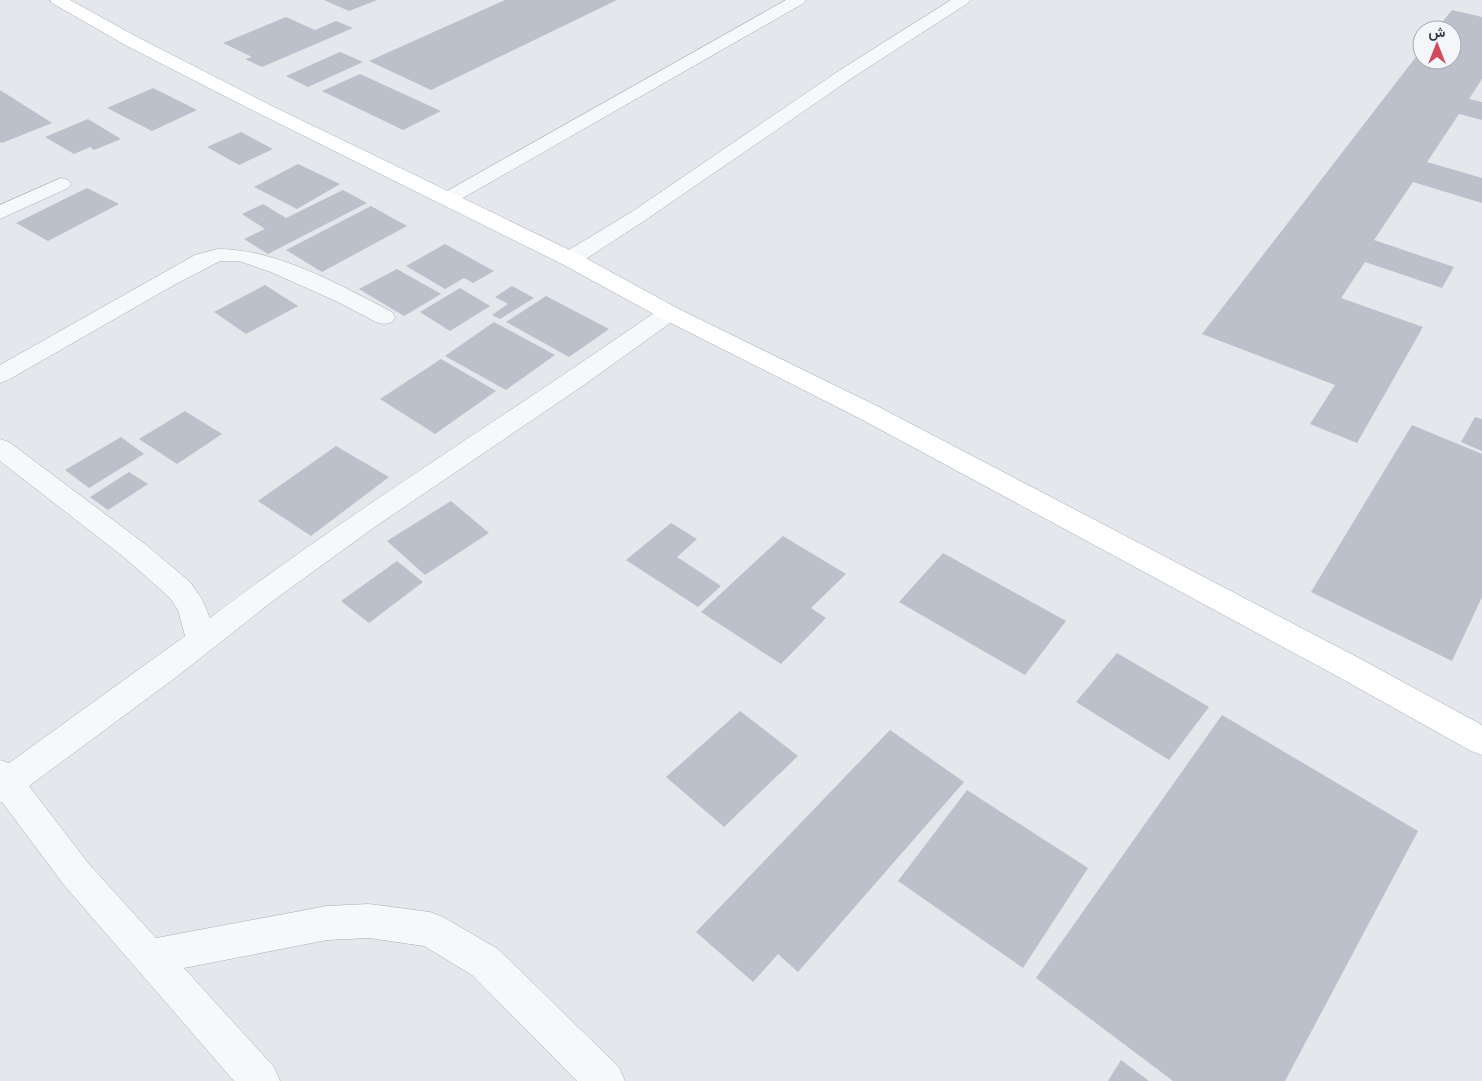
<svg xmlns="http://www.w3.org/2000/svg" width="1482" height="1081" font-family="Overpass,Vazirmatn,sans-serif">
<rect width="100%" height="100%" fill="#e4e7ec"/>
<!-- building -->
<g fill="#bbc0ca">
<polygon points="324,0 377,0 349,11"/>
<polygon points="505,0 617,0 431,90 369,61"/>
<polygon points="1452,10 1482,17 1482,79 1469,99 1482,102 1482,120 1459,114 1427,162 1482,178 1482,203 1413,182 1374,240 1454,267 1442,288 1365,262 1341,298 1423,327 1357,443 1310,424 1335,385 1202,334 1422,49 1422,60 1452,60 1452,30 1436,30"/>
<polygon points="286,17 315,30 336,21 353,28 262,67 245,59 252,57 223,43"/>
<polygon points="340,52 363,62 308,87 286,76"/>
<polygon points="360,74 441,111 403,130 322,91"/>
<polygon points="153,88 197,110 152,131 107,108"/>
<polygon points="0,90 52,123 2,143 0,142"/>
<polygon points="88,119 121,139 94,150 90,147 74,154 45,137"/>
<polygon points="241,132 273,149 239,165 207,147"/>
<polygon points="298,164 340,184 297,209 254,187"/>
<polygon points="87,188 119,204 48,241 16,223"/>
<polygon points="343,190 367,203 268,254 244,239 265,229 242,214 263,204 286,218"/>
<polygon points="371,206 407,226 322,272 286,250"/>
<polygon points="445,244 494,271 473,283 464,278 445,289 406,266"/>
<polygon points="397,269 441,294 404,316 359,289"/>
<polygon points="265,285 298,306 246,334 214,312"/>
<polygon points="512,286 534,298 500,319 492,315 508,304 495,297"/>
<polygon points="460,288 490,306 450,331 420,312"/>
<polygon points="546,296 609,329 569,357 506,322"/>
<polygon points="494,322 555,355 506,390 445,356"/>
<polygon points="441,359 496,391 435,434 380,399"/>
<polygon points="185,411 222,434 177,464 139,439"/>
<polygon points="1475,417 1482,419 1482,451 1461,442"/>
<polygon points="1412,425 1482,454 1482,597 1452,661 1311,592"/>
<polygon points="121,437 144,454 89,488 65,470"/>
<polygon points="336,446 389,477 311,536 258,501"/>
<polygon points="129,472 148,484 108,510 90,497"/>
<polygon points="451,501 489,533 425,575 387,541"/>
<polygon points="671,523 697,539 677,557 721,586 698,607 626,560"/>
<polygon points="783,536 846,574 811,608 826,618 781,664 701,612"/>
<polygon points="943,553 1066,621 1025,675 899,602"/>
<polygon points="397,561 423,582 369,623 341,601"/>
<polygon points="1117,653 1209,707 1169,760 1076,702"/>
<polygon points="740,711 798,756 724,827 666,777"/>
<polygon points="1222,715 1418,831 1285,1081 1173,1081 1036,978"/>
<polygon points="890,730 964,782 798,972 778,954 753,982 696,932"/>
<polygon points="967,790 1088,868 1023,968 898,881"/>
<polygon points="1121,1060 1149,1081 1108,1081"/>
</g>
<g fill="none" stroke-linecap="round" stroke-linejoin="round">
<defs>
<g id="minor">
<polygon points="786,0 806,0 804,3 454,203 447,205 440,203 437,199 440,195"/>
<polygon points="951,0 970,0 968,3 852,78 644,221 578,264 570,265 562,264 559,259 562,254 630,213 840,70"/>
<polygon points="61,178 68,180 71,184 68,188 0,219 0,205"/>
<path d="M218 249C277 249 340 285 392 312L395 317 392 322 384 324 376 322 338 302 271 272 239 261H220L174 285 8 380 0 383V365L195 255Z"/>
<path d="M669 306 677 308 680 313 677 318 584 385 376 526 274 600 175 678 29 786 88 863 156 938 327 906 369 904 430 912 443 917 498 949 619 1067 625 1081H577L472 975 424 946 369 938 327 940 184 968 274 1067 280 1081H234L64 885 2 802 0 803V760L9 763 185 636 178 610 170 598 125 558 0 461V439L9 442 145 544 190 582 202 599 210 618C355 508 511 413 661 308Z"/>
</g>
<polygon id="major" points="50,0 70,0 139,38 270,105 578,254 677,308 877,406 1357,657 1482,725 1482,755 1471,751 1335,675 859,418 661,318 562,264 258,113 127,46 52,3"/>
</defs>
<!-- minor casing -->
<use href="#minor" stroke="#a9aeb7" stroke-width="1"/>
<!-- major casing -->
<use href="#major" stroke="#a3abb8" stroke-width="1"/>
<!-- minor -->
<use href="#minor" fill="#f7f8fa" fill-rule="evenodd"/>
<!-- major -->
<use href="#major" fill="#fff" fill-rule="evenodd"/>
</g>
<!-- north arrow -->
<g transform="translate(1437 45)"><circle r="24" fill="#f4f6f9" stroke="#a4a8b1"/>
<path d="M0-4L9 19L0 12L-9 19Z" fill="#d1495b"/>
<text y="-8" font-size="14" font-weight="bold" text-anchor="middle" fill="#2b3445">ش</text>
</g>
</svg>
